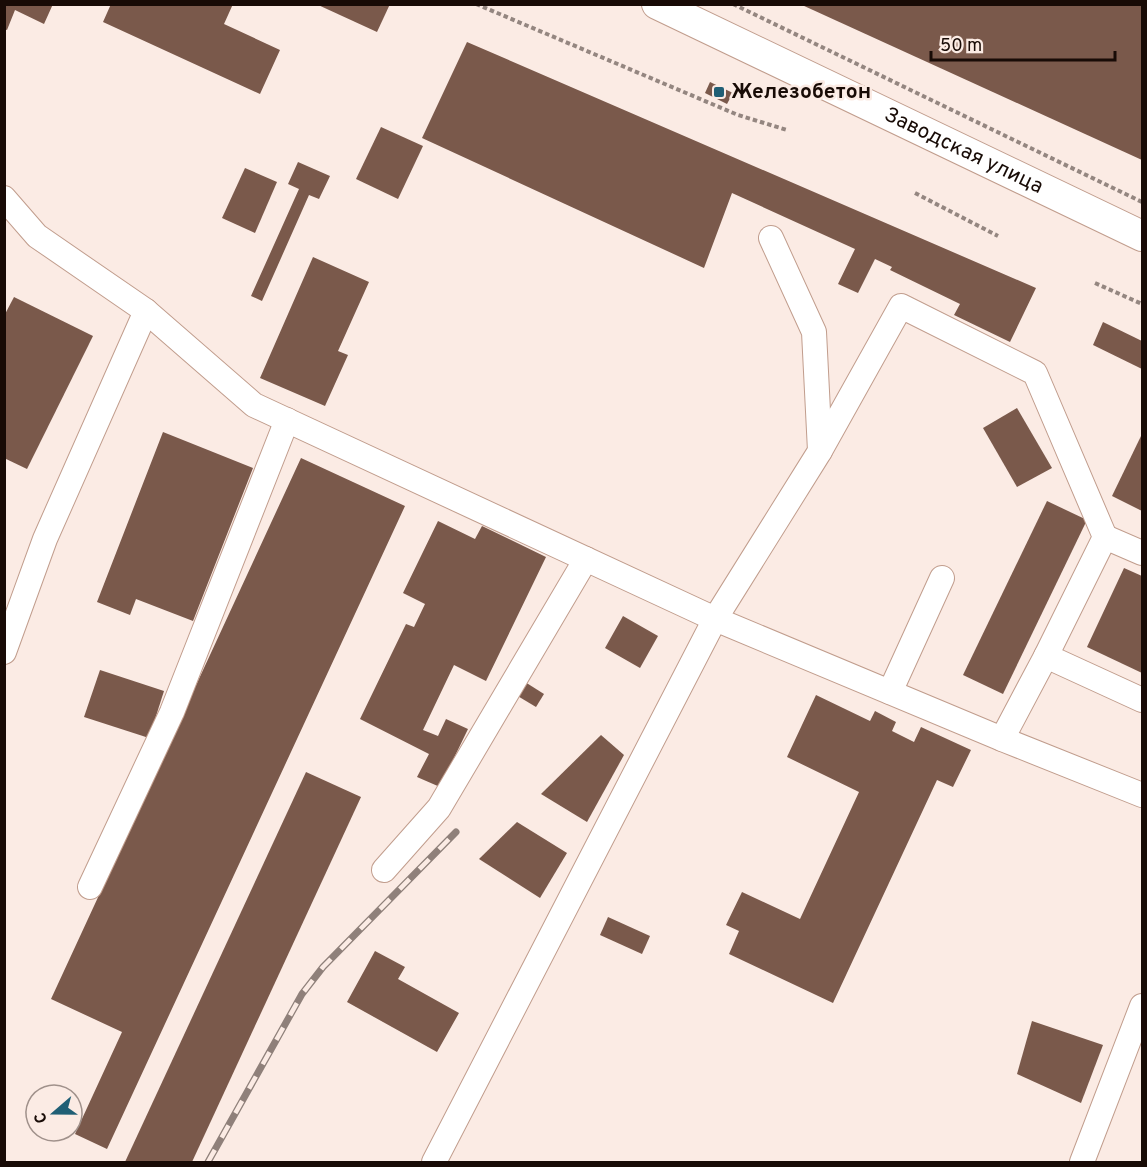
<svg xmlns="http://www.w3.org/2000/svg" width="1147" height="1167" font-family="Overpass,sans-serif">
<rect width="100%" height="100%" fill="#fbebe4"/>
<!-- building -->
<g fill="#7a594b">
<polygon points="4,4 53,4 44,24 15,10 7,30 4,29"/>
<polygon points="111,4 233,4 224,24 280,50 260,94 103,22"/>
<polygon points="316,4 390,4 377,32"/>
<polygon points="802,5 1142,5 1142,160"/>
<polygon points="467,42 1036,288 1010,342 954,315 960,304 890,270 892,267 875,259 858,293 838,284 855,249 732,193 704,268 422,138"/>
<polygon points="710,82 733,93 727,104 705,93"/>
<polygon points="381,127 423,146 398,199 356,179"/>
<polygon points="298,162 330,176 319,199 309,195 262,301 251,296 299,189 288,184"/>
<polygon points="245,168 277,182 255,233 222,218"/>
<polygon points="313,257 369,282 338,351 348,355 325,406 260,378"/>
<polygon points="14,297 93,336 27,469 4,458 4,316"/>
<polygon points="1103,322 1142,341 1142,369 1093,345"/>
<polygon points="1017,408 1052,468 1017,487 983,428"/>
<polygon points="163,432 253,468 193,621 136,599 130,615 97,602"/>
<polygon points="1141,436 1142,437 1142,511 1112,496"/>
<polygon points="301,458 405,506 107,1149 75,1134 122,1032 51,999"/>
<polygon points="1047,501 1087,520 1003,694 963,675"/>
<polygon points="438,521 475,539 482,526 546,557 486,681 454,665 423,730 438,736 446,719 468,729 440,787 417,777 429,754 360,719 406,624 414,627 425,604 403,593"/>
<polygon points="1124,568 1142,576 1142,673 1087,647"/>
<polygon points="623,616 658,636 640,668 605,648"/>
<polygon points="100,670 164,691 149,738 84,717"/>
<polygon points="525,682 544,694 536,707 516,695"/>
<polygon points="816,695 870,721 875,711 896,722 892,731 914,742 921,727 971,750 953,787 937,780 833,1003 729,954 739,931 726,925 742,892 800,919 859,792 787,757"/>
<polygon points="601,735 624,755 587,822 541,794"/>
<polygon points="306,772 361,797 192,1162 125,1162"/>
<polygon points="517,822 567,853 540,898 479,859"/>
<polygon points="608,917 650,936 642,954 600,935"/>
<polygon points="375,951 405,967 398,979 459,1013 437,1052 347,1002"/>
<polygon points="1032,1021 1103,1045 1081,1103 1017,1074"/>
</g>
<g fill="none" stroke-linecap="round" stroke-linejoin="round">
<defs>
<g id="minor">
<polyline points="4,198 37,236 146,311 254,405 715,619 1002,739"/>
<polyline points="820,451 901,306 1035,373 1105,537 1046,656"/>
<polyline points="1105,537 1142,553"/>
<polyline points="4,652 45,539 146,311"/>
<polyline points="890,692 942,578"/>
<polyline points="1142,700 1046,656 1002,739 1142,795"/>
<polyline points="384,870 439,808 586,559"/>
<polyline points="90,887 172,712 287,420"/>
<polyline points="434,1162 715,619 820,451 814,332 771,238"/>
<polyline points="1082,1162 1142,1006"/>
</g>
<g id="major">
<path id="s1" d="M657 4 1142 236"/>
</g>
</defs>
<!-- minor casing -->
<use href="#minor" stroke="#c19d8d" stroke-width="26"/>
<!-- major casing -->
<use href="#major" stroke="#c19d8d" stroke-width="32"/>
<!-- path -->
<g stroke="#948680" stroke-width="4" stroke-dasharray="4.5 3" stroke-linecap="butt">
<polyline points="476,4 738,115 787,130"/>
<polyline points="733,4 1142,202"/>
<polyline points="915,193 998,236"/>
<polyline points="1095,283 1142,304"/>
</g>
<!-- minor -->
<use href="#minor" stroke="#fff" stroke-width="24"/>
<!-- major -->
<use href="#major" stroke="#fff" stroke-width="30"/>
<defs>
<polyline id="rail" points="208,1162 302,994 323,967 456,832"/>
</defs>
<!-- rail casing -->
<use href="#rail" stroke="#8f807a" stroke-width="7"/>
<!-- rail -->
<use href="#rail" stroke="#fbebe4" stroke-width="4.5" stroke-dasharray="14" stroke-linecap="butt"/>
</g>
<!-- markers -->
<rect fill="#205f75" stroke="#fbebe4" stroke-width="2" x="713" y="86" width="12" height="12" rx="3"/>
<g text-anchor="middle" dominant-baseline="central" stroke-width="5" stroke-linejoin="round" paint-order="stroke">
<!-- poi labels -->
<g font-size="21" font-weight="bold" fill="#180b06" stroke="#fbebe4" text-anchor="start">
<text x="731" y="92">Железобетон</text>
</g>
<!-- street labels -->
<g font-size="21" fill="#180b06" stroke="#fbebe4">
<text stroke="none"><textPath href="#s1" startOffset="340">Заводская улица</textPath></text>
</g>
</g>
<!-- border -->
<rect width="1147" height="1167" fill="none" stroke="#180b06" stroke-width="12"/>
<!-- north arrow -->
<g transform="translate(54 1113) rotate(250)"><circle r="28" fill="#fbebe4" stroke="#a0918b" stroke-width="1.5"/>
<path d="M0-4.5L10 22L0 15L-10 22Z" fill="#205f75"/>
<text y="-9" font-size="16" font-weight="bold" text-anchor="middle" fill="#180b06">С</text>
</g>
<!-- scale -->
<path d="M931 51v9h184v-9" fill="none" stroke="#180b06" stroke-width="3"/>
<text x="940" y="51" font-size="18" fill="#180b06" stroke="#fbebe4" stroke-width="4.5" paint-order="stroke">50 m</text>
</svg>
